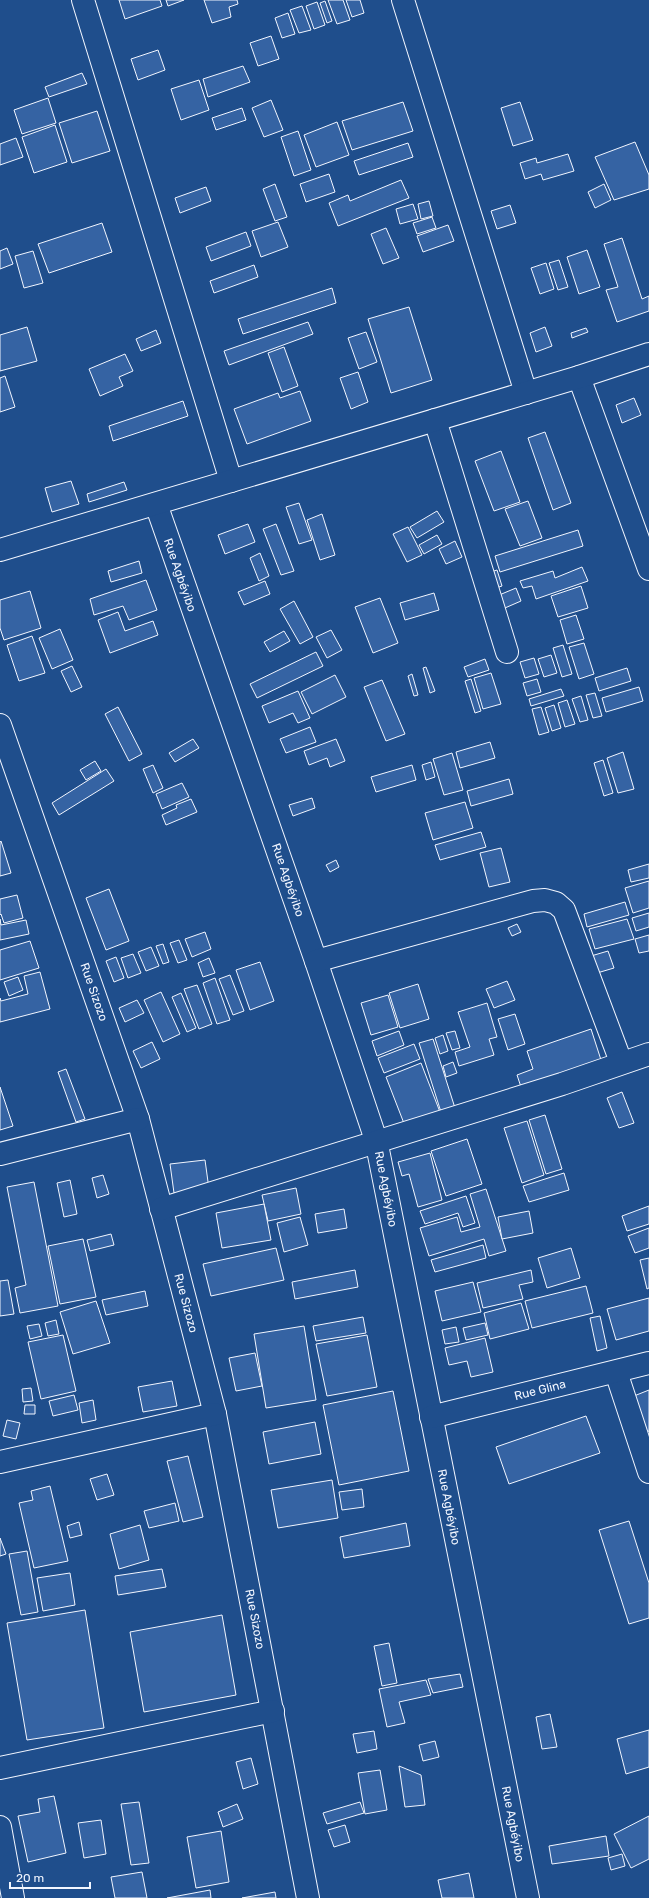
<svg xmlns="http://www.w3.org/2000/svg" width="649" height="1898" font-family="Rubik,sans-serif">
<rect width="100%" height="100%" fill="#1f4e8c"/>
<!-- building -->
<g fill="#3563a3" stroke="#f2f6ff">
<polygon points="119,0 160,0 162,6 125,19"/>
<polygon points="166,0 184,0 168,6"/>
<polygon points="204,0 237,0 238,4 229,7 231,17 212,23"/>
<polygon points="328,0 343,0 350,20 337,24"/>
<polygon points="346,0 360,0 364,13 352,17"/>
<polygon points="325,1 332,21 327,23 320,3"/>
<polygon points="317,2 325,25 314,29 306,6"/>
<polygon points="302,6 311,30 299,33 290,10"/>
<polygon points="288,13 295,34 282,38 275,18"/>
<polygon points="271,36 279,59 258,66 250,43"/>
<polygon points="158,50 165,70 138,80 131,59"/>
<polygon points="243,66 250,82 208,97 203,79"/>
<polygon points="82,73 87,84 49,97 45,87"/>
<polygon points="199,80 209,110 181,120 171,89"/>
<polygon points="48,98 56,123 22,134 14,110"/>
<polygon points="271,100 283,130 264,137 252,108"/>
<polygon points="403,102 413,131 352,150 342,121"/>
<polygon points="520,102 533,140 513,146 501,108"/>
<polygon points="242,108 246,120 216,130 212,118"/>
<polygon points="97,111 110,151 72,163 59,123"/>
<polygon points="337,122 349,155 316,167 304,135"/>
<polygon points="55,125 67,162 34,173 22,137"/>
<polygon points="298,131 311,170 294,176 281,137"/>
<polygon points="16,138 23,157 0,165 0,144"/>
<polygon points="635,142 649,175 649,189 614,200 595,157"/>
<polygon points="408,143 413,157 359,175 354,161"/>
<polygon points="568,154 574,171 543,180 541,174 525,179 520,163 536,158 537,163"/>
<polygon points="329,174 335,192 306,202 300,184"/>
<polygon points="401,180 409,198 338,226 329,203 348,195 350,201"/>
<polygon points="275,184 287,217 275,221 263,189"/>
<polygon points="604,184 611,200 595,208 588,192"/>
<polygon points="206,187 211,201 180,213 175,198"/>
<polygon points="429,201 433,216 421,219 418,204"/>
<polygon points="413,204 418,219 400,224 396,209"/>
<polygon points="510,205 516,223 497,229 491,211"/>
<polygon points="432,217 436,228 417,234 413,223"/>
<polygon points="278,222 288,247 261,257 252,231"/>
<polygon points="102,223 112,252 49,273 38,244"/>
<polygon points="448,225 454,241 423,252 417,236"/>
<polygon points="386,228 399,258 383,264 371,234"/>
<polygon points="246,232 251,246 211,261 206,247"/>
<polygon points="622,238 642,299 649,296 649,311 617,322 606,290 618,287 604,244"/>
<polygon points="7,248 13,264 0,269 0,251"/>
<polygon points="587,250 600,287 579,294 567,257"/>
<polygon points="33,251 43,283 24,288 15,256"/>
<polygon points="559,260 568,287 558,290 549,263"/>
<polygon points="546,263 554,289 540,294 531,268"/>
<polygon points="254,265 258,277 214,293 210,281"/>
<polygon points="332,288 336,303 243,334 238,319"/>
<polygon points="409,307 432,380 391,393 368,319"/>
<polygon points="308,322 313,334 229,365 224,351"/>
<polygon points="27,327 37,361 0,371 0,335"/>
<polygon points="545,327 552,346 536,352 530,333"/>
<polygon points="586,328 588,332 572,338 571,333"/>
<polygon points="156,330 161,343 141,351 136,339"/>
<polygon points="366,332 377,362 359,369 348,338"/>
<polygon points="284,347 298,386 282,392 268,353"/>
<polygon points="125,354 133,371 119,377 123,386 100,396 89,369"/>
<polygon points="358,372 368,402 351,409 340,378"/>
<polygon points="5,376 15,407 0,412 0,378"/>
<polygon points="300,391 311,421 247,444 234,409 278,393 280,398"/>
<polygon points="634,398 641,415 622,423 616,405"/>
<polygon points="183,401 188,416 113,441 109,426"/>
<polygon points="545,432 571,503 553,510 528,438"/>
<polygon points="501,451 520,502 494,511 475,461"/>
<polygon points="71,481 79,504 52,512 45,488"/>
<polygon points="124,482 127,490 89,502 87,494"/>
<polygon points="528,501 542,538 520,546 505,509"/>
<polygon points="299,503 312,540 299,544 286,507"/>
<polygon points="437,511 444,522 417,538 410,527"/>
<polygon points="322,514 335,555 320,560 307,520"/>
<polygon points="248,524 255,542 225,554 218,535"/>
<polygon points="276,524 294,571 281,575 263,529"/>
<polygon points="408,527 422,555 407,562 393,534"/>
<polygon points="578,530 583,546 500,572 495,556"/>
<polygon points="437,535 442,544 424,554 419,545"/>
<polygon points="455,541 462,557 446,564 439,549"/>
<polygon points="260,553 269,576 259,581 250,558"/>
<polygon points="139,561 142,573 111,582 108,571"/>
<polygon points="582,567 588,581 536,599 532,586 523,588 520,581 553,571 555,578"/>
<polygon points="497,570 502,586 493,589 488,573"/>
<polygon points="146,580 157,610 129,620 123,606 94,615 90,599"/>
<polygon points="265,581 270,594 244,605 238,592"/>
<polygon points="581,586 588,608 558,617 551,596"/>
<polygon points="516,588 521,601 498,611 492,598"/>
<polygon points="30,591 41,628 4,640 0,628 0,600"/>
<polygon points="434,593 439,610 405,620 400,603"/>
<polygon points="380,598 398,643 373,653 355,607"/>
<polygon points="294,601 313,637 300,644 280,609"/>
<polygon points="118,612 125,631 153,621 158,635 110,653 98,620"/>
<polygon points="576,615 584,639 567,644 560,620"/>
<polygon points="60,629 73,660 52,669 39,638"/>
<polygon points="331,630 342,650 327,658 316,637"/>
<polygon points="284,631 290,641 270,652 264,642"/>
<polygon points="32,636 45,673 19,681 7,645"/>
<polygon points="584,643 594,674 579,679 569,647"/>
<polygon points="563,645 572,674 562,677 553,648"/>
<polygon points="316,652 323,666 257,698 250,684"/>
<polygon points="551,655 557,673 544,677 538,659"/>
<polygon points="534,658 539,674 525,678 520,662"/>
<polygon points="485,659 489,670 468,677 464,667"/>
<polygon points="72,666 82,687 71,692 61,671"/>
<polygon points="426,667 435,691 430,693 423,668"/>
<polygon points="627,668 631,681 599,691 595,678"/>
<polygon points="491,673 501,704 483,709 474,678"/>
<polygon points="412,674 418,695 414,696 408,676"/>
<polygon points="335,675 346,697 312,714 301,692"/>
<polygon points="471,679 481,711 475,713 465,681"/>
<polygon points="537,679 541,692 527,696 523,683"/>
<polygon points="382,680 405,734 386,741 364,687"/>
<polygon points="639,687 643,701 606,712 602,698"/>
<polygon points="561,689 564,696 531,706 529,699"/>
<polygon points="298,691 310,718 298,723 293,713 269,723 262,706"/>
<polygon points="595,693 602,716 593,718 586,695"/>
<polygon points="581,696 588,720 580,722 572,699"/>
<polygon points="567,700 575,724 565,727 558,703"/>
<polygon points="554,705 561,728 552,731 545,708"/>
<polygon points="118,707 142,754 129,761 105,714"/>
<polygon points="541,707 549,732 539,735 532,709"/>
<polygon points="310,727 316,742 286,753 280,739"/>
<polygon points="193,739 199,748 175,762 169,753"/>
<polygon points="336,739 345,761 330,767 327,758 309,765 304,751"/>
<polygon points="490,742 495,758 460,768 456,752"/>
<polygon points="623,752 634,789 618,793 607,758"/>
<polygon points="452,753 463,790 444,795 433,759"/>
<polygon points="603,760 613,793 604,796 594,763"/>
<polygon points="95,761 101,771 86,780 80,770"/>
<polygon points="431,762 435,777 426,780 422,765"/>
<polygon points="153,765 163,788 153,793 143,769"/>
<polygon points="412,765 416,780 376,792 371,777"/>
<polygon points="106,769 114,781 59,815 52,803"/>
<polygon points="509,779 513,794 471,806 467,791"/>
<polygon points="182,783 189,797 162,809 156,794"/>
<polygon points="312,798 315,808 293,816 289,805"/>
<polygon points="191,799 197,812 166,825 162,815 177,808 176,805"/>
<polygon points="465,802 473,828 433,840 425,813"/>
<polygon points="481,832 486,847 440,860 435,845"/>
<polygon points="1,841 11,873 0,876 0,842"/>
<polygon points="501,848 510,882 489,887 480,853"/>
<polygon points="336,860 339,867 330,872 326,865"/>
<polygon points="649,864 649,878 631,882 628,870"/>
<polygon points="649,881 649,908 633,913 625,888"/>
<polygon points="109,889 129,941 106,950 86,898"/>
<polygon points="17,895 23,918 4,923 1,914 0,915 0,899"/>
<polygon points="625,902 629,915 587,927 584,914"/>
<polygon points="649,913 649,927 636,931 632,918"/>
<polygon points="0,919 1,925 26,920 29,934 0,940"/>
<polygon points="627,919 634,939 595,949 589,929"/>
<polygon points="517,924 521,932 512,936 508,928"/>
<polygon points="205,932 211,949 192,957 185,939"/>
<polygon points="649,935 649,951 639,953 635,939"/>
<polygon points="179,940 187,960 178,963 170,943"/>
<polygon points="30,941 39,968 0,980 0,950"/>
<polygon points="163,944 169,962 163,964 156,946"/>
<polygon points="151,947 159,966 146,971 138,952"/>
<polygon points="608,951 614,968 597,973 591,956"/>
<polygon points="133,954 141,973 128,978 121,958"/>
<polygon points="116,957 124,978 114,982 106,961"/>
<polygon points="209,958 215,973 203,977 198,963"/>
<polygon points="260,962 274,1001 250,1010 236,970"/>
<polygon points="40,972 50,1009 0,1022 0,998 1,1001 28,994 24,976"/>
<polygon points="230,975 244,1011 233,1015 219,979"/>
<polygon points="18,977 23,990 9,996 4,982"/>
<polygon points="215,978 230,1020 217,1024 203,983"/>
<polygon points="507,981 515,1000 494,1008 486,989"/>
<polygon points="418,984 429,1019 400,1028 389,993"/>
<polygon points="197,985 212,1024 199,1029 184,989"/>
<polygon points="161,992 180,1034 163,1042 144,1000"/>
<polygon points="181,993 196,1028 187,1032 172,997"/>
<polygon points="388,995 398,1027 371,1035 361,1003"/>
<polygon points="137,1000 144,1013 125,1022 119,1008"/>
<polygon points="487,1003 497,1037 489,1039 494,1055 459,1066 455,1052 470,1047 458,1012"/>
<polygon points="515,1014 525,1044 508,1050 498,1019"/>
<polygon points="591,1029 602,1063 522,1090 517,1075 533,1069 527,1051"/>
<polygon points="399,1031 404,1045 377,1056 372,1041"/>
<polygon points="455,1031 460,1048 452,1050 446,1033"/>
<polygon points="443,1035 448,1051 440,1054 435,1038"/>
<polygon points="433,1039 455,1108 441,1112 419,1043"/>
<polygon points="152,1042 160,1059 141,1068 133,1051"/>
<polygon points="414,1044 420,1059 384,1073 378,1058"/>
<polygon points="453,1062 457,1073 446,1077 443,1066"/>
<polygon points="421,1063 440,1112 405,1126 386,1077"/>
<polygon points="66,1069 85,1119 76,1122 58,1072"/>
<polygon points="0,1087 13,1126 0,1130"/>
<polygon points="622,1092 634,1123 619,1128 607,1098"/>
<polygon points="545,1115 562,1169 546,1174 529,1120"/>
<polygon points="527,1121 544,1175 522,1183 504,1128"/>
<polygon points="467,1139 482,1184 446,1196 431,1151"/>
<polygon points="430,1153 442,1200 418,1207 409,1174 402,1176 398,1162"/>
<polygon points="205,1160 209,1189 174,1193 170,1164"/>
<polygon points="564,1173 569,1190 529,1202 523,1186"/>
<polygon points="103,1175 109,1194 97,1198 92,1178"/>
<polygon points="70,1180 77,1214 64,1217 57,1183"/>
<polygon points="34,1182 58,1306 20,1313 15,1288 26,1285 7,1187"/>
<polygon points="296,1188 301,1214 268,1221 262,1195"/>
<polygon points="486,1189 506,1251 489,1256 484,1239 429,1256 420,1228 457,1217 461,1232 480,1227 470,1194"/>
<polygon points="466,1196 475,1223 463,1227 458,1213 425,1224 420,1211"/>
<polygon points="264,1204 271,1240 222,1248 216,1213"/>
<polygon points="649,1206 649,1224 627,1231 622,1216"/>
<polygon points="344,1209 347,1228 318,1233 315,1214"/>
<polygon points="529,1211 533,1233 502,1239 498,1217"/>
<polygon points="300,1217 308,1245 284,1252 277,1223"/>
<polygon points="649,1228 649,1248 635,1253 628,1236"/>
<polygon points="111,1234 114,1245 90,1251 87,1240"/>
<polygon points="83,1239 96,1297 60,1304 48,1246"/>
<polygon points="483,1245 486,1258 435,1272 431,1260"/>
<polygon points="276,1248 284,1280 211,1296 203,1264"/>
<polygon points="571,1248 580,1278 547,1288 538,1258"/>
<polygon points="649,1258 649,1288 647,1289 640,1260"/>
<polygon points="355,1270 358,1287 295,1299 292,1282"/>
<polygon points="531,1270 533,1282 519,1285 523,1299 483,1308 477,1283"/>
<polygon points="8,1280 14,1314 0,1316 0,1281"/>
<polygon points="473,1282 481,1312 442,1321 435,1291"/>
<polygon points="586,1286 593,1313 532,1328 525,1301"/>
<polygon points="145,1291 148,1306 106,1315 102,1300"/>
<polygon points="649,1298 649,1331 616,1340 607,1309"/>
<polygon points="96,1301 110,1343 73,1354 60,1312"/>
<polygon points="521,1303 529,1329 490,1339 484,1313"/>
<polygon points="600,1316 607,1348 597,1351 590,1318"/>
<polygon points="363,1317 366,1333 316,1341 313,1326"/>
<polygon points="56,1320 59,1334 48,1336 45,1323"/>
<polygon points="485,1323 488,1335 466,1340 463,1328"/>
<polygon points="39,1324 42,1336 30,1339 27,1326"/>
<polygon points="304,1326 316,1400 266,1408 254,1334"/>
<polygon points="456,1327 459,1342 445,1344 442,1330"/>
<polygon points="63,1335 76,1391 41,1399 28,1342"/>
<polygon points="367,1335 377,1387 327,1396 316,1344"/>
<polygon points="485,1338 493,1372 471,1377 467,1361 449,1365 445,1348"/>
<polygon points="255,1353 262,1386 236,1391 229,1358"/>
<polygon points="172,1381 177,1406 143,1412 138,1387"/>
<polygon points="31,1388 33,1401 23,1402 22,1389"/>
<polygon points="649,1390 649,1431 647,1432 634,1396"/>
<polygon points="393,1391 409,1471 339,1485 323,1405"/>
<polygon points="74,1395 78,1410 53,1416 49,1401"/>
<polygon points="93,1400 96,1420 82,1423 79,1403"/>
<polygon points="25,1405 35,1405 35,1414 24,1414"/>
<polygon points="586,1416 600,1453 509,1484 496,1447"/>
<polygon points="7,1420 20,1423 16,1439 3,1436"/>
<polygon points="315,1422 321,1454 269,1464 263,1432"/>
<polygon points="188,1456 203,1517 183,1522 167,1461"/>
<polygon points="107,1474 114,1495 97,1500 90,1479"/>
<polygon points="332,1480 338,1518 278,1528 271,1490"/>
<polygon points="50,1486 68,1561 34,1568 19,1503 33,1500 31,1491"/>
<polygon points="362,1489 364,1507 342,1510 339,1492"/>
<polygon points="175,1503 179,1521 149,1528 144,1511"/>
<polygon points="629,1521 649,1583 649,1618 629,1624 599,1530"/>
<polygon points="79,1522 82,1535 70,1538 67,1526"/>
<polygon points="406,1523 410,1546 344,1558 340,1537"/>
<polygon points="140,1525 149,1560 119,1569 110,1534"/>
<polygon points="0,1538 6,1554 0,1556"/>
<polygon points="27,1551 38,1612 21,1615 9,1554"/>
<polygon points="162,1569 166,1587 118,1595 115,1576"/>
<polygon points="70,1573 75,1605 43,1611 37,1578"/>
<polygon points="85,1610 104,1728 27,1740 7,1623"/>
<polygon points="222,1615 236,1695 144,1712 130,1632"/>
<polygon points="389,1643 397,1683 382,1686 374,1646"/>
<polygon points="460,1674 463,1687 433,1693 428,1679"/>
<polygon points="426,1680 431,1695 399,1702 405,1723 387,1727 379,1689"/>
<polygon points="550,1714 557,1747 542,1749 536,1717"/>
<polygon points="649,1730 649,1767 626,1774 617,1739"/>
<polygon points="374,1731 377,1749 357,1753 353,1734"/>
<polygon points="435,1741 439,1757 423,1761 419,1745"/>
<polygon points="251,1758 258,1784 243,1789 236,1762"/>
<polygon points="399,1766 421,1775 425,1805 405,1807"/>
<polygon points="380,1770 387,1810 365,1814 358,1773"/>
<polygon points="54,1796 66,1853 28,1862 18,1816 40,1812 38,1799"/>
<polygon points="139,1802 149,1863 131,1865 121,1804"/>
<polygon points="360,1802 364,1813 327,1824 323,1813"/>
<polygon points="237,1804 243,1819 223,1827 218,1812"/>
<polygon points="649,1816 649,1859 631,1868 614,1834"/>
<polygon points="101,1820 106,1854 84,1858 78,1823"/>
<polygon points="345,1825 350,1842 334,1847 328,1830"/>
<polygon points="221,1831 229,1882 196,1888 187,1837"/>
<polygon points="606,1836 609,1856 552,1864 549,1846"/>
<polygon points="622,1854 625,1866 611,1870 608,1858"/>
<polygon points="142,1872 147,1898 115,1898 111,1877"/>
<polygon points="469,1873 474,1898 442,1898 438,1880"/>
<polygon points="210,1890 211,1898 167,1898"/>
<polygon points="275,1892 276,1898 242,1898"/>
</g>
<g fill="none" stroke-linecap="round" stroke-linejoin="round">
<defs>
<g id="street">
<polyline points="83,0 231,481"/>
<polyline points="403,0 526,393"/>
<polyline points="579,377 649,569"/>
<polyline points="435,420 507,652"/>
<polyline points="156,504 316,961 376,1140 528,1898"/>
<polyline points="0,550 579,377 649,354"/>
<polyline points="0,725 138,1119 215,1414 308,1898"/>
<polyline points="316,961 533,901 545,900 556,903 564,910 621,1062"/>
<polyline points="0,1154 138,1119"/>
<polyline points="161,1209 562,1084 649,1054"/>
<polyline points="616,1372 649,1472"/>
<polyline points="431,1417 649,1363"/>
<polyline points="0,1462 215,1414"/>
<polyline points="0,1768 273,1711"/>
<polyline points="0,1827 13,1898"/>
</g>
</defs>
<!-- street casing -->
<use href="#street" stroke="#f2f6ff" stroke-width="24"/>
<!-- street -->
<use href="#street" stroke="#1f4e8c" stroke-width="22"/>
</g>
<g text-anchor="middle" dominant-baseline="central" stroke-width="3" stroke-linejoin="round" paint-order="stroke">
<!-- street labels -->
<g font-size="12" fill="#f2f6ff" stroke="#1f4e8c">
<text transform="translate(180 575) rotate(71)">Rue Agbéyibo</text>
<text transform="translate(288 880) rotate(71)">Rue Agbéyibo</text>
<text transform="translate(94 992) rotate(71)">Rue Sizozo</text>
<text transform="translate(386 1189) rotate(79)">Rue Agbéyibo</text>
<text transform="translate(186 1303) rotate(75)">Rue Sizozo</text>
<text transform="translate(540 1390) rotate(-14)">Rue Glina</text>
<text transform="translate(449 1507) rotate(79)">Rue Agbéyibo</text>
<text transform="translate(255 1619) rotate(79)">Rue Sizozo</text>
<text transform="translate(513 1824) rotate(79)">Rue Agbéyibo</text>
</g>
</g>
<!-- scale -->
<path d="M10 1882v6h80v-6" fill="none" stroke="#f2f6ff" stroke-width="2"/>
<text x="16" y="1882" font-size="12" fill="#f2f6ff" stroke="#1f4e8c" stroke-width="3" paint-order="stroke">20 m</text>
</svg>
